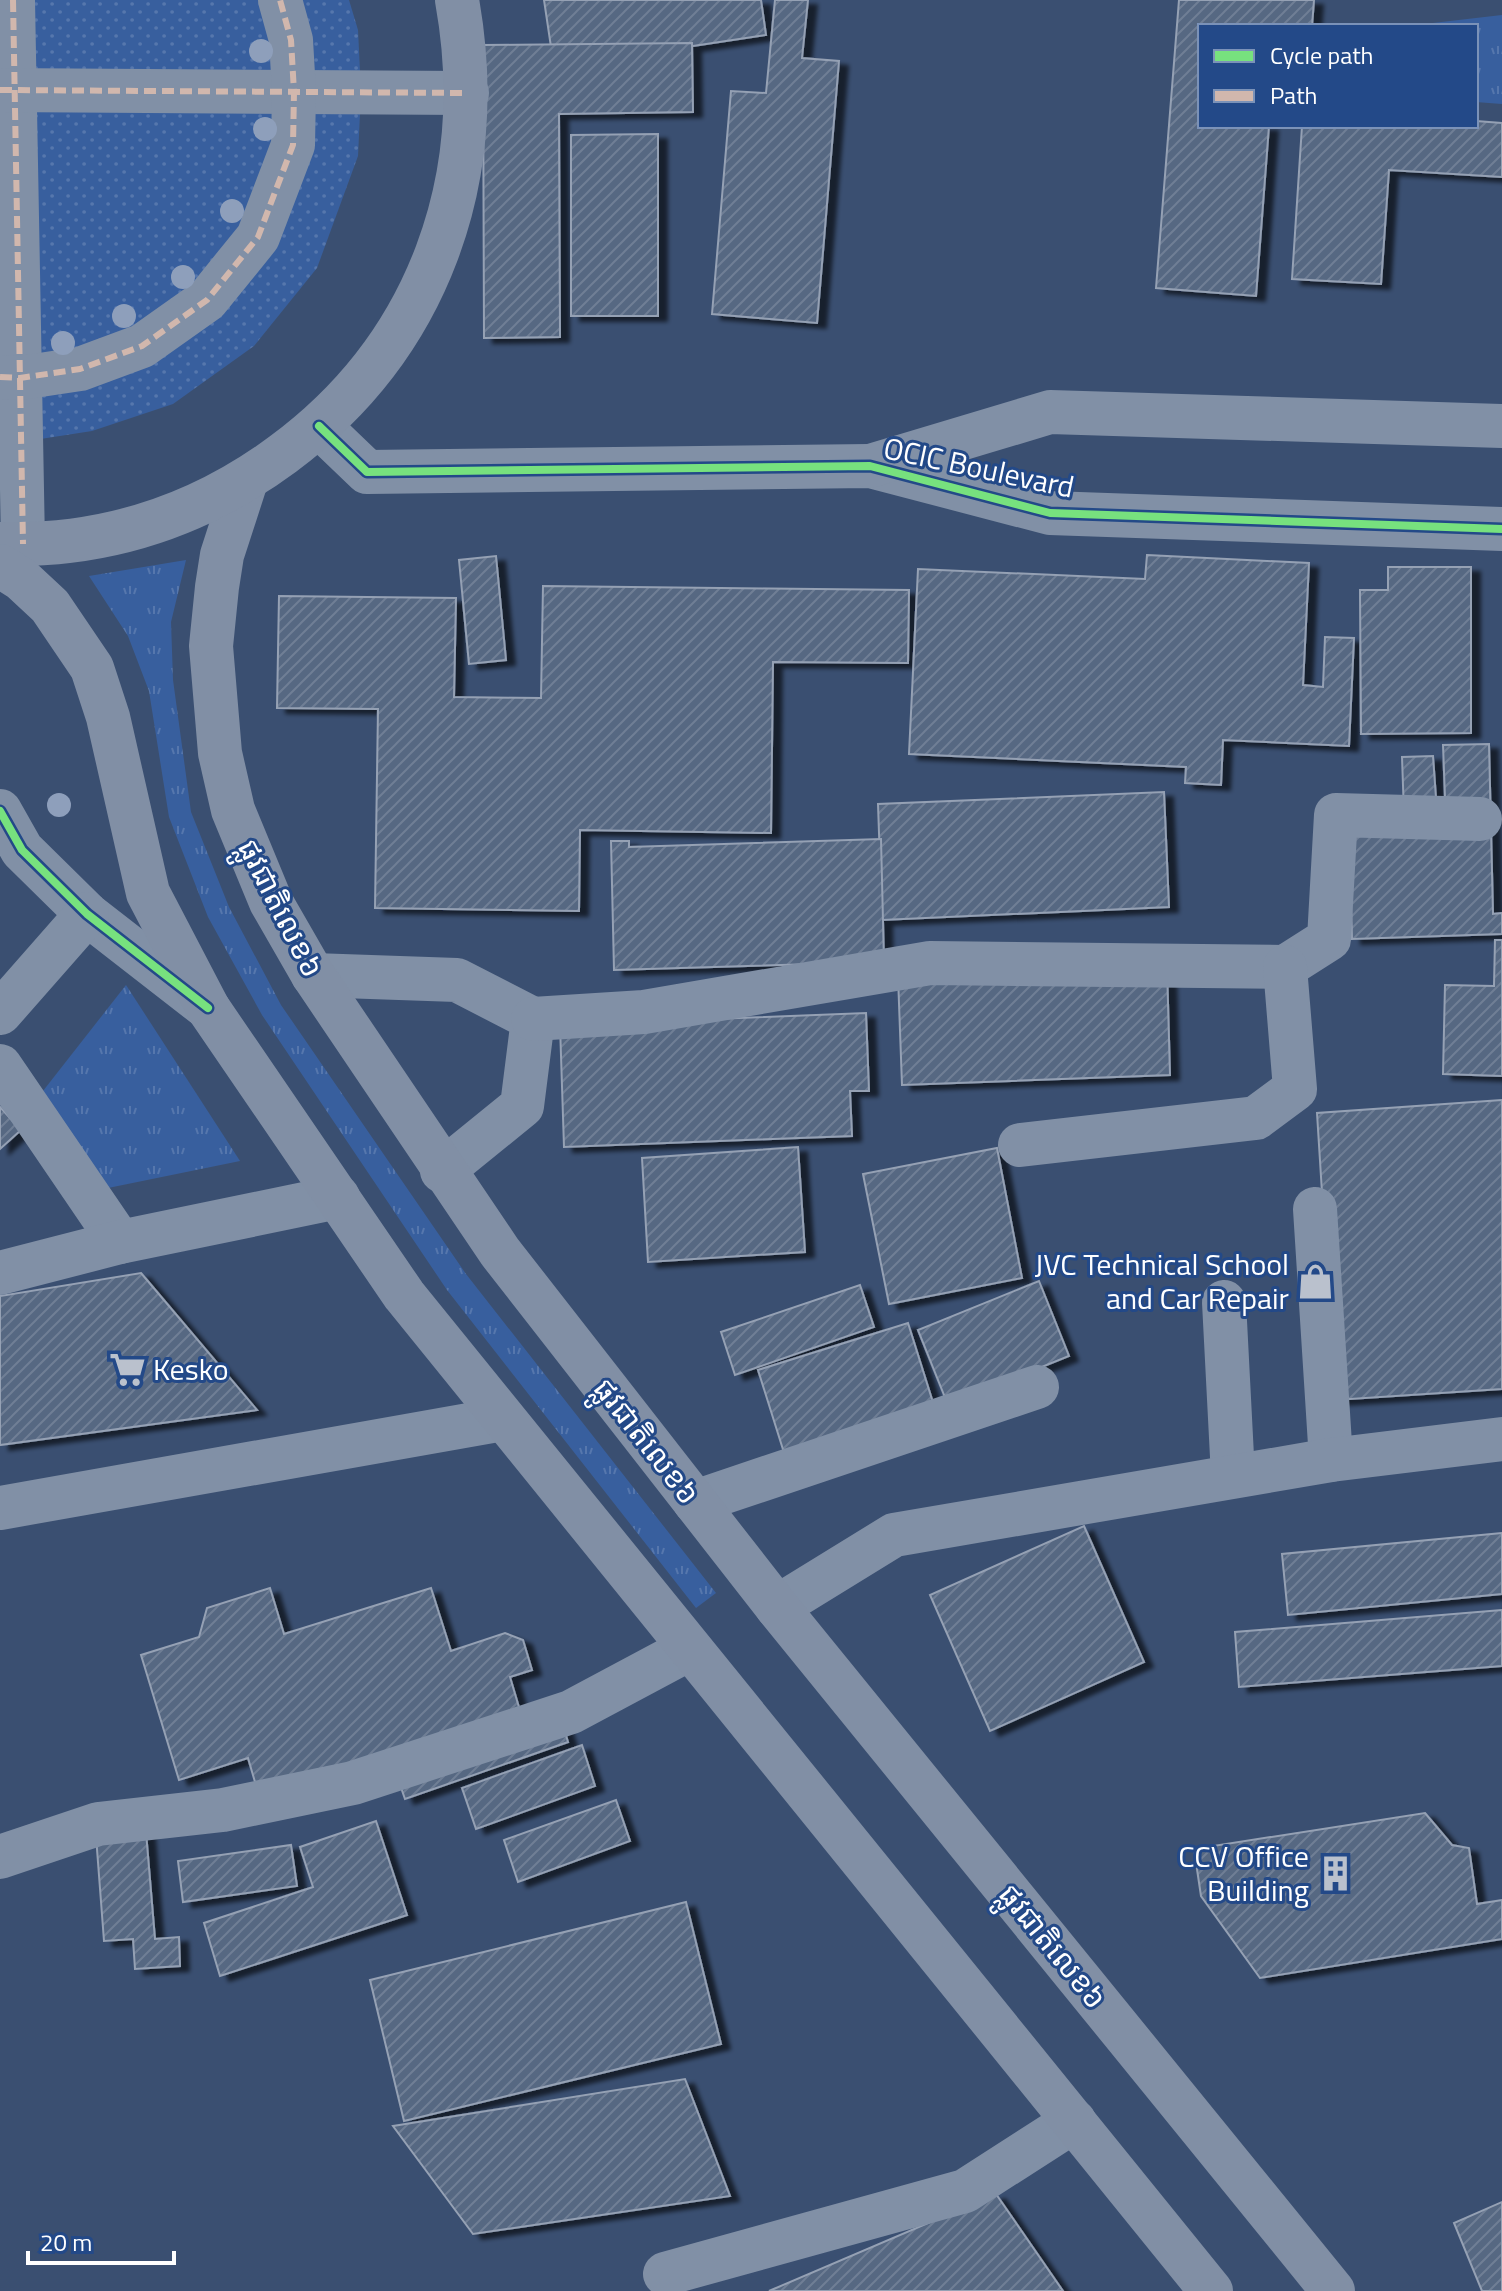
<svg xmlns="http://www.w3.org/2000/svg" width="1502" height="2291" font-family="'Titillium Web','Noto Sans Khmer',sans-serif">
<defs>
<pattern id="grass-tufts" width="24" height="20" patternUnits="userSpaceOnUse" patternTransform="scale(2)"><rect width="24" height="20" fill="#385f9e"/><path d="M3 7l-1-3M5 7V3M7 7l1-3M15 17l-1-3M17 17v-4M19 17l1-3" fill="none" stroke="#5677ad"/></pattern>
<pattern id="garden-dots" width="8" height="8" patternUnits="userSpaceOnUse" patternTransform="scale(2)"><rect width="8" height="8" fill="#385f9e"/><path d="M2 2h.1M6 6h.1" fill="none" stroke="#5677ad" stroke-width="1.8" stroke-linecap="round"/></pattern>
<pattern id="building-hatch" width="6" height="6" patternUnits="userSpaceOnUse" patternTransform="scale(2)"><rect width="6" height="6" fill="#566782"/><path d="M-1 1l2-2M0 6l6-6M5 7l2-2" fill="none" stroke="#6f7e95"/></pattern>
<filter id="shadow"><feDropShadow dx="9" dy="5" stdDeviation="2" flood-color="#0009"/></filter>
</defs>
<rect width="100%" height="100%" fill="#3a4f71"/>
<!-- grass -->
<g fill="url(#grass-tufts)">
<polygon points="1502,15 1502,104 1476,102 1476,26 1407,26"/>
<polygon points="186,560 171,622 173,680 191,812 229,907 281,1005 466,1274 716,1593 696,1608 447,1290 262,1015 208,917 169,817 149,691 128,636 89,576"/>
<polygon points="126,985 240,1161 108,1188 43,1091"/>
</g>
<!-- garden -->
<polygon fill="url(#garden-dots)" points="0,0 349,0 358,30 361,92 358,156 317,268 254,346 173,404 92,431 21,442"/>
<!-- building -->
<g fill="url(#building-hatch)" stroke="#95a1b4" stroke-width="2" filter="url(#shadow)">
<polygon points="544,0 761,0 766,35 554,67"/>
<polygon points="775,0 808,0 802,58 839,61 817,323 712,314 731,91 766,93"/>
<polygon points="1179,0 1314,0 1312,26 1200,26 1200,126 1269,126 1256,296 1156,288"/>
<polygon points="692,43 693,112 559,114 560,337 484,338 483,45"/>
<polygon points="1476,121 1502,123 1502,177 1389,170 1381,284 1292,279 1302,126 1476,126"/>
<polygon points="658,134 658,316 571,316 571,135"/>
<polygon points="1147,555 1309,563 1303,685 1323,687 1325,637 1354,638 1349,746 1223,740 1221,785 1185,783 1186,767 909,754 918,569 1145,579"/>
<polygon points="496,556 506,660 469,664 459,560"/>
<polygon points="1388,567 1471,567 1471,733 1361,734 1360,590 1388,590"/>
<polygon points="543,586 909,590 908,663 773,662 771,833 580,830 579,911 375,908 378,709 277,708 279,596 456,598 454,697 541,698"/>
<polygon points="1489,744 1493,914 1502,913 1502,934 1352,939 1349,827 1446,824 1443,745"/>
<polygon points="1433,756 1437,812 1404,814 1402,757"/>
<polygon points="1164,792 1169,907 882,920 878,804"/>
<polygon points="881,839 884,962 614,970 611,841 629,841 629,847"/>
<polygon points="1495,940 1502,940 1502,1076 1443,1074 1445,985 1494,986"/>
<polygon points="1167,967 1170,1075 902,1085 898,976"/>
<polygon points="866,1013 869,1091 850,1091 852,1136 564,1147 560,1025"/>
<polygon points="1502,1100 1502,1389 1335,1400 1317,1113"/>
<polygon points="0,1107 21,1130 0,1149"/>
<polygon points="798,1147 805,1252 648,1262 642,1158"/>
<polygon points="997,1148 1022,1278 889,1304 863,1174"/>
<polygon points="141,1273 257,1410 0,1445 0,1296"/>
<polygon points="1039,1281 1069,1356 948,1405 918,1330"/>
<polygon points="860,1285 874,1327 735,1375 721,1332"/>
<polygon points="908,1323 936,1412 786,1459 758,1370"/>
<polygon points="1084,1526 1144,1662 990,1731 930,1595"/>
<polygon points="1502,1533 1502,1594 1288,1615 1282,1554"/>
<polygon points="270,1588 284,1634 431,1588 451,1651 505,1633 523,1640 532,1670 510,1677 521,1714 289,1793 255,1782 248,1758 179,1780 141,1655 199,1637 207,1608"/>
<polygon points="1502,1610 1502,1666 1239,1687 1235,1632"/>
<polygon points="561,1719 568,1742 405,1799 397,1776"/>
<polygon points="582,1745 595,1786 476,1829 462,1788"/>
<polygon points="616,1800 630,1841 518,1882 504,1840"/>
<polygon points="1425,1813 1452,1845 1469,1848 1477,1904 1502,1900 1502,1939 1260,1978 1201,1896 1194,1849"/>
<polygon points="376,1821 407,1915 220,1976 204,1923 313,1887 300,1847"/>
<polygon points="146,1832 155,1939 179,1937 180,1966 135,1969 133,1939 104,1941 96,1836"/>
<polygon points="291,1845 297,1886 183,1902 178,1861"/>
<polygon points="686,1902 721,2044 404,2121 370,1980"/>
<polygon points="685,2079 730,2196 473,2234 393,2126"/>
<polygon points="996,2194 1063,2291 769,2291"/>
<polygon points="1502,2202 1502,2291 1482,2291 1454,2223"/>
</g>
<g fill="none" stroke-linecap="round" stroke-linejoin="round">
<!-- minor -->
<g stroke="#8190a6" stroke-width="44">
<polyline points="13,0 23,544"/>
<polyline points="0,90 467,93"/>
<polyline points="0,377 20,378 80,369 142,346 207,300 258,237 293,145 294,92 291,40 280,0"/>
<polyline points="319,426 367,472 870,466 1050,513 1502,529"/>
<polyline points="870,466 1050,412 1502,426"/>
<polyline points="0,811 22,850 87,914 208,1008"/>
<polyline points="313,975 457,980 533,1019 522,1106 442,1171"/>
<polyline points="0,1013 87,914"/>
<polyline points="533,1019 644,1012 930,963 1285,967 1329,939 1336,815 1480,819"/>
<polyline points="0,1066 120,1242"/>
<polyline points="1020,1145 1256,1118 1295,1089 1285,967"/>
<polyline points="1315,1209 1331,1460"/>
<polyline points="0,1273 120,1242 338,1197"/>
<polyline points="1224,1302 1233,1476"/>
<polyline points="695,1502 1037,1387"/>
<polyline points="0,1508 503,1419"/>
<polyline points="777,1607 894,1535 1331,1460 1502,1439"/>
<polyline points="0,1857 98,1824 223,1810 353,1783 571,1712 689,1649"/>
<polyline points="665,2274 965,2191 1074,2121"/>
</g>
<!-- highway -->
<g stroke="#818fa5" stroke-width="44">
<polyline points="246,481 222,555 217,587 211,646 220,753 233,810 271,902 313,975 500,1252 777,1607 1333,2291"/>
<path d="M0 544C105 547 198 517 283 454 429 346 489 178 457 0"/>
<polyline points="0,566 21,579 50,606 92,668 108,717 148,893 208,1008 404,1295 1211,2291"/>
</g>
<!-- quiet -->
<g stroke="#d1b7ad" stroke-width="6" stroke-dasharray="12 6" stroke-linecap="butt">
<polyline points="13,0 23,544"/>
<polyline points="0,90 467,93"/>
<polyline points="0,377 20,378 80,369 142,346 207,300 258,237 293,145 294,92 291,40 280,0"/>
</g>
<defs>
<g id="cycleway">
<polyline points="319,426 367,472 870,466 1050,513 1502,529"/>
<polyline points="0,811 22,850 87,914 208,1008"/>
</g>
</defs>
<!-- cycleway casing -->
<use href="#cycleway" stroke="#234988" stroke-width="13"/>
<!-- cycleway -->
<use href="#cycleway" stroke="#77e17e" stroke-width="8"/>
</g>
<!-- trees -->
<g fill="#8e9fbb">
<circle cx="261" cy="51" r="12"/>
<circle cx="265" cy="129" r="12"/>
<circle cx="232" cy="211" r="12"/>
<circle cx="183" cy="277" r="12"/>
<circle cx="124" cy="316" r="12"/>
<circle cx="63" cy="343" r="12"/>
<circle cx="59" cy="805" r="12"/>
</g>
<!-- icons -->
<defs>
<symbol id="shop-bare" viewBox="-9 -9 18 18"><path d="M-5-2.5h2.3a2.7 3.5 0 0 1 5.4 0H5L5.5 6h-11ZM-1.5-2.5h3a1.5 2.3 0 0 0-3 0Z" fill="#bac1cd" stroke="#234988" stroke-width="2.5" paint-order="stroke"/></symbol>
<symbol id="supermarket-bare" viewBox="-9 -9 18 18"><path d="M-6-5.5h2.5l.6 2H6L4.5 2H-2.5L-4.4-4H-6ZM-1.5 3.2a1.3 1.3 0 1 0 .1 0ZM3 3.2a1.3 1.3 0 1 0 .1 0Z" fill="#bac1cd" stroke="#234988" stroke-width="2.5" paint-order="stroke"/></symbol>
<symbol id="building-bare" viewBox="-9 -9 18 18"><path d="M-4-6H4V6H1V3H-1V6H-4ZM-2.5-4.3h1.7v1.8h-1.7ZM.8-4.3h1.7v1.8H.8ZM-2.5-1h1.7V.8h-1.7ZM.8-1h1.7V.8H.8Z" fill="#bac1cd" stroke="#234988" stroke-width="2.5" paint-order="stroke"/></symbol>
</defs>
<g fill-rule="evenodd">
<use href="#shop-bare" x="1290" y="1256" width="51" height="51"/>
<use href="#supermarket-bare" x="102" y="1344" width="51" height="51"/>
<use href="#building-bare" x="1310" y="1848" width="51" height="51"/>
</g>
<g text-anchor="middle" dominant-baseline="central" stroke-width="6" stroke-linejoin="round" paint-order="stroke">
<!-- street labels -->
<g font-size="30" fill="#fff" stroke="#234988">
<text transform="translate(979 467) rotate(12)">OCIC Boulevard</text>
<text transform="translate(281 908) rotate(63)">ផ្លូវជាតិលេខ៦</text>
<text transform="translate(647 1441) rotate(52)">ផ្លូវជាតិលេខ៦</text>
<text transform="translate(1053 1946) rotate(51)">ផ្លូវជាតិលេខ៦</text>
</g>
<!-- poi labels -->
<g font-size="30" fill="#fff" stroke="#234988" text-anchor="end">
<text x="1289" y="1264">JVC Technical School<tspan x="1289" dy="34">and Car Repair</tspan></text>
<text x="153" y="1369" text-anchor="start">Kesko</text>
<text x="1309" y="1856">CCV Office<tspan x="1309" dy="34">Building</tspan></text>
</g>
</g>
<!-- legend -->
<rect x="1198" y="24" width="280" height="104" fill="#234988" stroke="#7b92b8" stroke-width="2"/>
<rect x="1214" y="50" width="40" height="12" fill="#77e17e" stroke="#7b92b8" stroke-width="2"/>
<text x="1270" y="64" font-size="24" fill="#ffffff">Cycle path</text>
<rect x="1214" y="90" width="40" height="12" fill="#d1b7ad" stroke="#7b92b8" stroke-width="2"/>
<text x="1270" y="104" font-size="24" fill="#ffffff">Path</text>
<!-- scale -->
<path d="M28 2251v12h146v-12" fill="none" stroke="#ffffff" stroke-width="4"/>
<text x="40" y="2251" font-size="24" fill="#ffffff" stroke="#234988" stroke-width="6" paint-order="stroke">20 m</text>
</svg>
